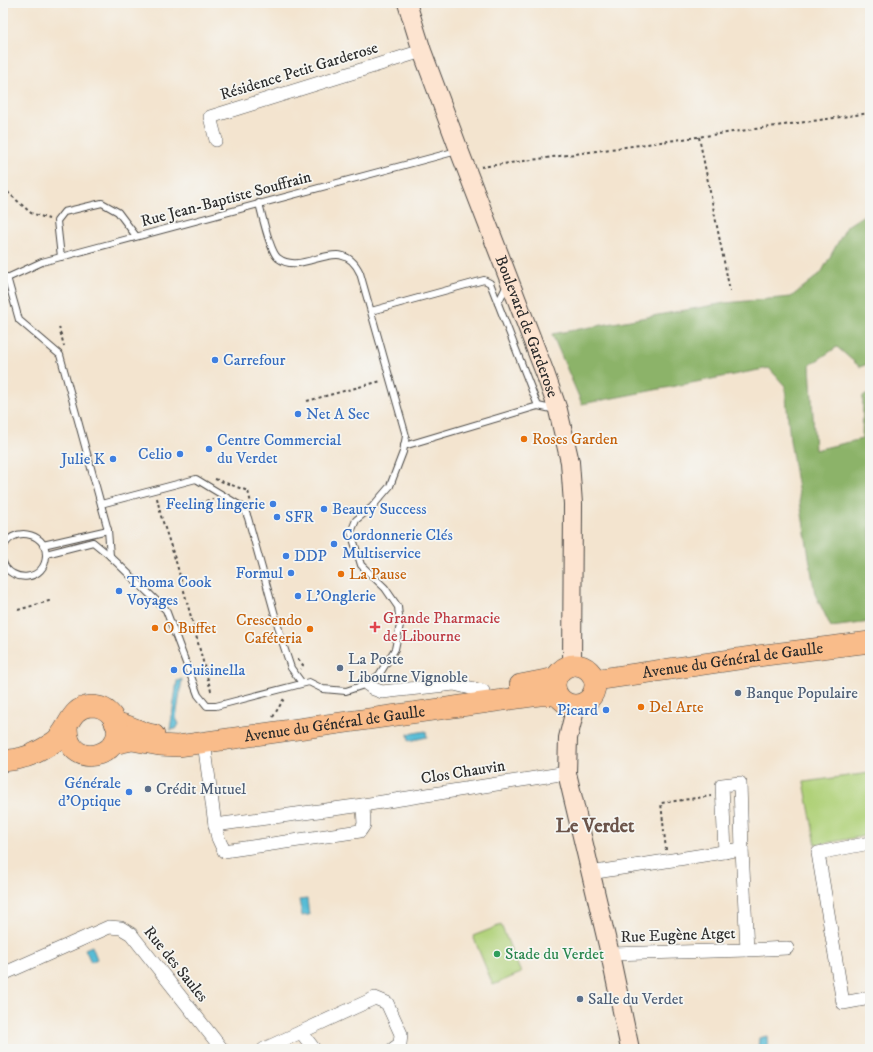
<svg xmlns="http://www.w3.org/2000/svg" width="873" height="1052" font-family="'IM FELL DW Pica',serif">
<rect width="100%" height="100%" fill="#f6f6f2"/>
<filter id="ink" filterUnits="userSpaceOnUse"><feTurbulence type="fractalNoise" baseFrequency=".025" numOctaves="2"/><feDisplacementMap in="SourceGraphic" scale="8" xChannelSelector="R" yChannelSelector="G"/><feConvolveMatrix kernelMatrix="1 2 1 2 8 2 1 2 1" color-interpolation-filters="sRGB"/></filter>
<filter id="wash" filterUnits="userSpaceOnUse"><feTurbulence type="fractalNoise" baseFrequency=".012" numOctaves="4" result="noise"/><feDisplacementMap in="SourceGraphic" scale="16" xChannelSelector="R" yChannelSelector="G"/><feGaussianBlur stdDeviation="0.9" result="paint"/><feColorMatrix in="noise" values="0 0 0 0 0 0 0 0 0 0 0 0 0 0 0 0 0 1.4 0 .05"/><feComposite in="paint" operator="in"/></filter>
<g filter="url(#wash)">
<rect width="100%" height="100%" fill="#f3e4cf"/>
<!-- green -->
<g fill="#b0d179" stroke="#6e7e52">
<polygon points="870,773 870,835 816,845 804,782"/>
<polygon points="501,925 521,973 493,985 473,936"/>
</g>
<!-- forest -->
<polygon fill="#8cb369" stroke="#5c6f4a" points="870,211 870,363 860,367 837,347 810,365 815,450 862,439 863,396 870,394 870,622 831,627 815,594 790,440 785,386 769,368 582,404 552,334 725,303 791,297 821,273 847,226"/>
<!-- water -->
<g fill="#57bcd6" stroke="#417480">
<polygon points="182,679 176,718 179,724 176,729 170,730 177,681"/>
<polygon points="426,731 427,737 409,741 408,734"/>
<polygon points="307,899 309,915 302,916 299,900"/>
<polygon points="92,946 97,959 91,962 85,949"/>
<polygon points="767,1036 768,1049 758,1049 759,1038"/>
</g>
</g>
<g filter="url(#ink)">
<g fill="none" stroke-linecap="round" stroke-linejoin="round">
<defs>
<g id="lane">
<polyline points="61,257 57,221 64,212 102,203 118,212 136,236"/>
<polyline points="7,277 19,320 60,355 108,530 110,556"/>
<polyline points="3,280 42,262 457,151"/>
<polyline points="498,303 507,285"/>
<polyline points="371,311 484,280 490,283 538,406"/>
<polyline points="404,446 538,406 556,410"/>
<polyline points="101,504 196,479 244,508 248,518 283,644 291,668 302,683"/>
<polyline points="43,545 108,530"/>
<path d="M3 549C10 526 46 531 46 555 46 581 11 584 3 562"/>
<path d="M46 554 93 542 110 556 166 610 198 695 207 706H216L309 682 323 689 346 691 367 684 379 675 395 649 400 625 398 607 385 588 361 565 351 532 356 520 372 507 390 486 403 452 406 436 360 273C341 231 304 278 278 258 270 252 262 215 259 203"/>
</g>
<g id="street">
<polyline points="216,140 210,117 422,51"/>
<polyline points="367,684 374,689 382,692 454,684 483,691"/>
<polyline points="204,742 215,825 218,838 224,851 360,831 364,825 363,805"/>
<polyline points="215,825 363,805 567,773"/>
<polyline points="870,843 818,853 843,1003 870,998"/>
<polyline points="725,852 722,785 740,783 742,849"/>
<polyline points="590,873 742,849 747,950 610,954"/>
<polyline points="747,950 787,948"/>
<polyline points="3,974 109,927 121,928 131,934 222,1049"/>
<polyline points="301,1032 375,998 387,1003 401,1034 400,1044 393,1049"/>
<polyline points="264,1049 301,1032 314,1049"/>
</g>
<g id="secondary">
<path id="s1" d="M407 3 422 51 459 150 545 373 558 410 570 462 573 504 572 665"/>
<polyline points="576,706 568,738 567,773 610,954 630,1049"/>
</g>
<g id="primary">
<circle cx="575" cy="685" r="20"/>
<path id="s2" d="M595 680 765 655 870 642"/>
<polyline points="520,685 556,678"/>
<path d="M115 723C129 724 141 734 154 735"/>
<path id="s3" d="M113 744 132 740 159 745 178 746 539 695H557"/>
<path d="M3 761C9 760 15 760 21 758 32 756 45 748 54 742 69 731 69 707 91 706 99 706 107 709 112 716 137 751 68 778 67 728"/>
</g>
</defs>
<!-- lane casing -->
<use href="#lane" stroke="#494744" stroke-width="8"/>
<!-- street casing -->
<use href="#street" stroke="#494744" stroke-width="14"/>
<!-- secondary casing -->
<use href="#secondary" stroke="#494744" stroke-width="20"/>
<!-- primary casing -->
<use href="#primary" stroke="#494744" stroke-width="22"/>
<!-- path -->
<g stroke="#494744" stroke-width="2" stroke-dasharray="3 3" stroke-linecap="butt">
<polyline points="699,137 730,291"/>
<polyline points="481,167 870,113"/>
<polyline points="3,188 31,213 49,219"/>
<polyline points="59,327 64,346"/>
<polyline points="307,401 381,381"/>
<polyline points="215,479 248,491 251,503"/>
<polyline points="157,498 161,516 177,565 211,691"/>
<polyline points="198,507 198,503 213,499"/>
<polyline points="18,610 49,601 49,598"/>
<polyline points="298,659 303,665 301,669"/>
<polyline points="273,717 285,697"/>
<polyline points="666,850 661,803 711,796"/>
</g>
<!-- lane -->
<use href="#lane" stroke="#fff" stroke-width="6"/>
<!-- street -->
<use href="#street" stroke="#fff" stroke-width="13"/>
<!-- secondary -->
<use href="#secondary" stroke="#fde4d0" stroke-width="18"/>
<!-- primary -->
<use href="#primary" stroke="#f9bc8a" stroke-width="21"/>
</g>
</g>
<!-- markers -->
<g fill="#3f7fe0" stroke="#f6f6f2" stroke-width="1.5">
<circle cx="215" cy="360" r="4"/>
<circle cx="298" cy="414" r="4"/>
<circle cx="209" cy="449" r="4"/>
<circle cx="180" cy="454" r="4"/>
<circle cx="113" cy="459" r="4"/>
<circle cx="273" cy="504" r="4"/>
<circle cx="324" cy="509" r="4"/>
<circle cx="277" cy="517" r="4"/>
<circle cx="334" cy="544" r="4"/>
<circle cx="286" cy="556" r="4"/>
<circle cx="291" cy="573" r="4"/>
<circle cx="119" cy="591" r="4"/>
<circle cx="298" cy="596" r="4"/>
<circle cx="174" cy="670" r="4"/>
<circle cx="606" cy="710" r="4"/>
<circle cx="129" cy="792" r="4"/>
</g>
<g fill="#e8710a" stroke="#f6f6f2" stroke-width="1.5">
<circle cx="524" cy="439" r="4"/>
<circle cx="341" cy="574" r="4"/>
<circle cx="155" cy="628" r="4"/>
<circle cx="310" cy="629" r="4"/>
<circle cx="641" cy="707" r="4"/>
</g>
<path fill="#e0444e" stroke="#f6f6f2" stroke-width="1.5" d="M373 621h4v4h4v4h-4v4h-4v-4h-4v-4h4z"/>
<g fill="#5c6f8a" stroke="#f6f6f2" stroke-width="1.5">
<circle cx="340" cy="668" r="4"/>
<circle cx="738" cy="693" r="4"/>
<circle cx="148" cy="789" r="4"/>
<circle cx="580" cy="999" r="4"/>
</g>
<circle fill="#2e9e5b" stroke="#f6f6f2" stroke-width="1.5" cx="497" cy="954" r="4"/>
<g text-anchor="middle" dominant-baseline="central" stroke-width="3.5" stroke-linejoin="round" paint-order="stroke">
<!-- street labels -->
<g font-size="16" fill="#2b2b2b" stroke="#f6f6f2">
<text transform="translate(299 71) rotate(-17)">Résidence Petit Garderose</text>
<text transform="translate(226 199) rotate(-15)">Rue Jean-Baptiste Souffrain</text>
<text stroke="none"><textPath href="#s1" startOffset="345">Boulevard de Garderose</textPath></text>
<text stroke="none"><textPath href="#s2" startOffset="139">Avenue du Général de Gaulle</textPath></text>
<text stroke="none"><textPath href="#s3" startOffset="224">Avenue du Général de Gaulle</textPath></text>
<text transform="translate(463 772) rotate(-9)">Clos Chauvin</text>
<text transform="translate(678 935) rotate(-2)">Rue Eugène Atget</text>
<text transform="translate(176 964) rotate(51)">Rue des Saules</text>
</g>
<!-- shop labels -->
<g font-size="16" fill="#366cbe" stroke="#f6f6f2" text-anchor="start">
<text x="223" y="360">Carrefour</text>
<text x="306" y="414">Net A Sec</text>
<text x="217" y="440">Centre Commercial<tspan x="217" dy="18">du Verdet</tspan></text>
<text x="172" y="454" text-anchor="end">Celio</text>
<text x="105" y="459" text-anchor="end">Julie K</text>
<text x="265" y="504" text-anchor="end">Feeling lingerie</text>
<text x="332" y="509">Beauty Success</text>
<text x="285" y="517">SFR</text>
<text x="342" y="535">Cordonnerie Clés<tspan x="342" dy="18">Multiservice</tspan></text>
<text x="294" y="556">DDP</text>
<text x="283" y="573" text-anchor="end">Formul</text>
<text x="127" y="582">Thoma Cook<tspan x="127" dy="18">Voyages</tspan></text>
<text x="306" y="596">L'Onglerie</text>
<text x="182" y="670">Cuisinella</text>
<text x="598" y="710" text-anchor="end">Picard</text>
<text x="121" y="783" text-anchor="end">Générale<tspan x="121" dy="18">d'Optique</tspan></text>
</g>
<!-- food labels -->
<g font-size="16" fill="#c56008" stroke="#f6f6f2" text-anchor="start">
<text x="532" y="439">Roses Garden</text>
<text x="349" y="574">La Pause</text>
<text x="302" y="620" text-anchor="end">Crescendo<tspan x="302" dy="18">Caféteria</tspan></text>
<text x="163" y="628">O Buffet</text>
<text x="649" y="707">Del Arte</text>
</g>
<!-- health labels -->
<g font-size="16" fill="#be3a42" stroke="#f6f6f2" text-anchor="start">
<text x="383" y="618">Grande Pharmacie<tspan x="383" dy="18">de Libourne</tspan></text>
</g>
<!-- service labels -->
<g font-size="16" fill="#4e5e75" stroke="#f6f6f2" text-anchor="start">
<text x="348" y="659">La Poste<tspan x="348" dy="18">Libourne Vignoble</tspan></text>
<text x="746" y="693">Banque Populaire</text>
<text x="156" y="789">Crédit Mutuel</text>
<text x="588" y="999">Salle du Verdet</text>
</g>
<!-- leisure labels -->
<g font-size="16" fill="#27864d" stroke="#f6f6f2" text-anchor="start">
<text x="505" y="954">Stade du Verdet</text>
</g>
<!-- district labels -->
<g font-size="20" font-weight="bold" fill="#6b544a" stroke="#f6f6f2">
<text x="595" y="826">Le Verdet</text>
</g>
</g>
<!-- margin -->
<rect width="873" height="1052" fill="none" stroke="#f6f6f2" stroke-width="16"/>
</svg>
